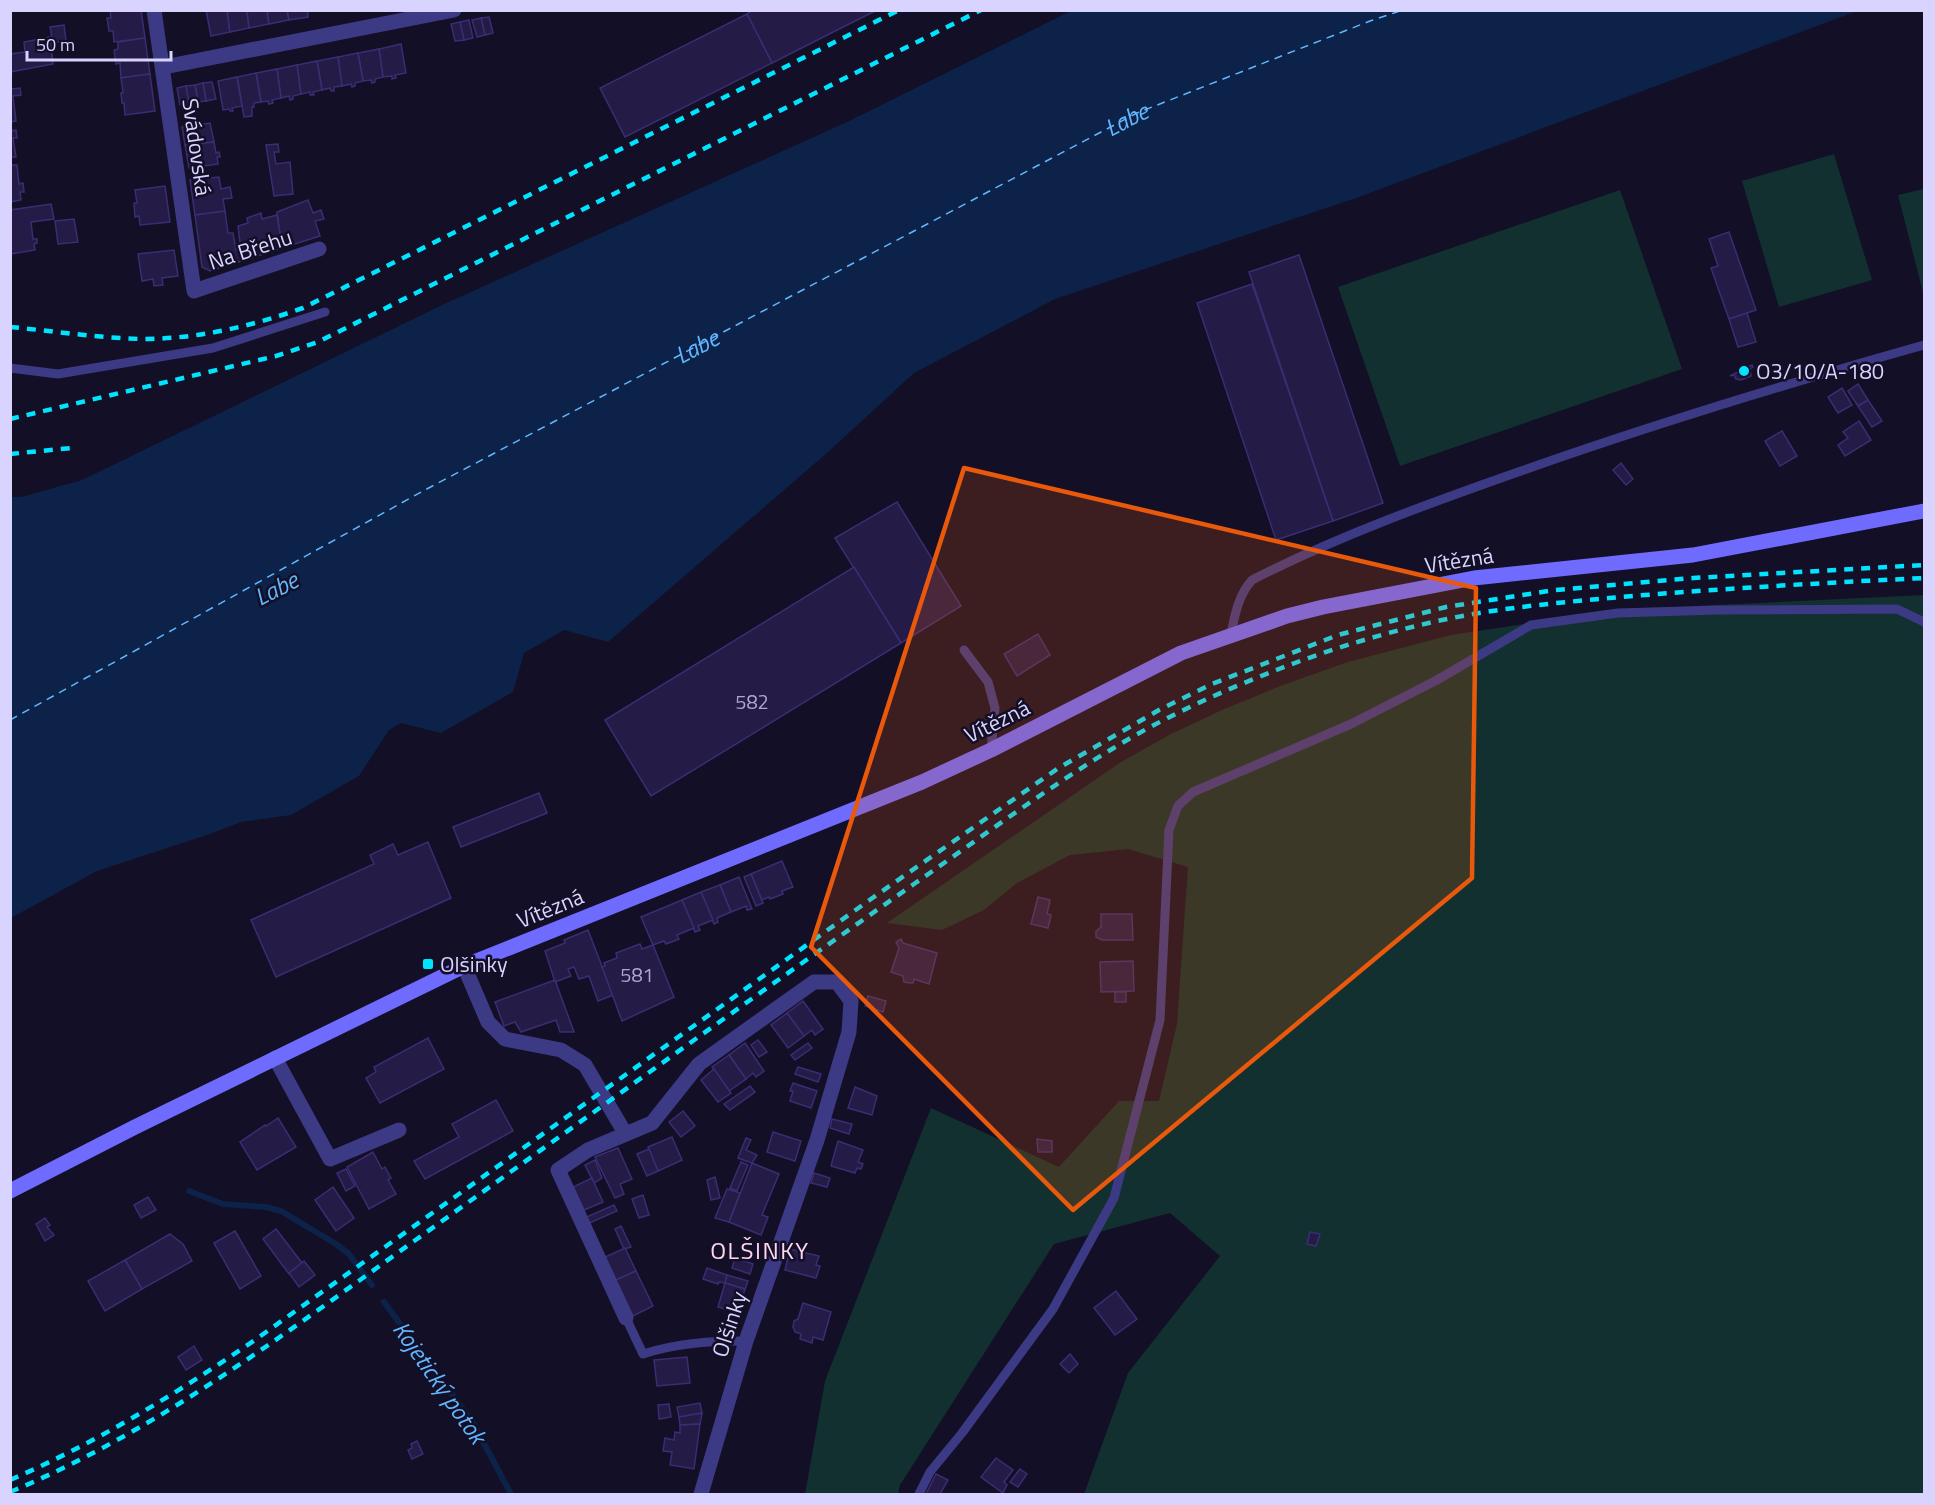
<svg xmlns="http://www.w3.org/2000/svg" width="1935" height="1505" font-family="'Titillium Web',sans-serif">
<rect width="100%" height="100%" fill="#130f26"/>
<!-- green -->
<g fill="#12302f">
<polygon points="1834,154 1872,280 1779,307 1742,181"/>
<polygon points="1924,189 1924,296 1898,195"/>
<polygon points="1620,190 1682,369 1400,466 1338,287"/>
<polygon points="1924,595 1924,1494 1084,1494 1128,1373 1220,1256 1170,1213 1054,1244 900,1485 898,1494 805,1494 825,1381 931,1108 1059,1167 1119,1101 1159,1101 1177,1024 1188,867 1128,849 1070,855 1017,883 984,910 942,930 887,923 1121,762 1171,734 1222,710 1283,685 1348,662 1451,635 1557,619 1695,606"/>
</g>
<!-- water -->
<polygon fill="#0c2248" points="1073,10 1857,11 1359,197 1055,299 914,373 827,453 608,642 564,630 524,653 513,692 441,733 401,723 389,730 359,776 291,815 241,822 207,835 97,871 11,918 11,497 21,497 82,480 442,305 847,122"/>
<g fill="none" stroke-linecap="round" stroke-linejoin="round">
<!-- stream -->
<g stroke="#0c2248" stroke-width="6">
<polyline points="189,1191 223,1204 266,1207 281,1211 336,1244 349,1254 372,1285"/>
<polyline points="384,1302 473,1423 511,1494"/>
</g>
<!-- ferry -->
<path stroke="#62b6ff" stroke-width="1.5" stroke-dasharray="8 6" stroke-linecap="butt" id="s1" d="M10 720 423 491 1137 113 1370 21 1403 10"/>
</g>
<!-- building -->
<g fill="#241b47" stroke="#3b2d73" stroke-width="1.5">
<polygon points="110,10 141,10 145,38 114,42 113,31 109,31 107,18 111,18"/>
<polygon points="206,10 227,10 230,32 211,36"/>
<polygon points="227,10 247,10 249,28 230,32"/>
<polygon points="247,10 267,10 269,24 249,28"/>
<polygon points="267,10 287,10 289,20 269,24"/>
<polygon points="287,10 308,10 308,17 289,20"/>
<polygon points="753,10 877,10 772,63 747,14"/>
<polygon points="747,14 772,63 625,137 600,88"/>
<polygon points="489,17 493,33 485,35 481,18"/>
<polygon points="481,18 485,35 477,37 472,20"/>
<polygon points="469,20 473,38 464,40 460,22"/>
<polygon points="460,22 464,40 455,41 451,24"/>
<polygon points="64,25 66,40 53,43 50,27"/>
<polygon points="50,37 53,64 10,72 10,54 25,52 24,42"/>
<polygon points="145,38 150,74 121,78 120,63 116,64 114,50 118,49 118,42"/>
<polygon points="401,44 406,73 395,75 396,78 392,79 392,76 383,77 379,49"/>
<polygon points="379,49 383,77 375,79 375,82 372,83 371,80 363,81 358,53"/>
<polygon points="358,53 363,81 355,83 355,86 352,87 351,84 342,86 338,57"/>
<polygon points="338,57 342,86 334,87 334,91 331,91 330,88 322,90 317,61"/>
<polygon points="317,61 322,90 313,92 314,95 310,95 310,92 301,94 297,65"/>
<polygon points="297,65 301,94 293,96 293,99 290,100 289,96 281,98 277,69"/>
<polygon points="277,69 281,98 272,100 273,103 269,104 268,101 261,102 256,73"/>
<polygon points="256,73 261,102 254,103 254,107 252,107 252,116 244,117 237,77"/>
<polygon points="150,74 155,111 125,115 124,103 122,103 121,93 123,93 121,78"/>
<polygon points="237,77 242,106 232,108 233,111 230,111 229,109 223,110 218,81"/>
<polygon points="212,82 216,99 206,101 203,83"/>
<polygon points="203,83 206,101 198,102 195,85"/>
<polygon points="10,84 12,89 20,88 21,95 13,96 16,121 10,122"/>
<polygon points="195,85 198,102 189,104 186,86"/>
<polygon points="186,86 189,104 180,105 177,88"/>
<polygon points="10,122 12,131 16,130 17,138 13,138 16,157 10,157"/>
<polygon points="210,123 214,142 185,145 182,127"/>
<polygon points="214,142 216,153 219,152 220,157 217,157 218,164 189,168 185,145"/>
<polygon points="278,144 279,152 274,152 276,164 290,162 293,194 274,196 266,145"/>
<polygon points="10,165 17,165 19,184 23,183 24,192 20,192 21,200 10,202"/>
<polygon points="219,177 221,189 230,187 232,198 223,199 225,211 195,215 190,180"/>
<polygon points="165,186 170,222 140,225 139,216 135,217 134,203 137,203 135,190"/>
<polygon points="308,200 313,213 321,210 324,219 315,221 320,236 282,248 277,212"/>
<polygon points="51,204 54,219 31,222 33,239 37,239 37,243 34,244 35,250 10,254 10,210"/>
<polygon points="225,211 228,233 233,233 236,250 241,249 242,261 210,271 202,267 195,215"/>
<polygon points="261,213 262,219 277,215 282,248 242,261 238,226 248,223 247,218"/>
<polygon points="74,219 78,242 58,244 55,221"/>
<polygon points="1729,232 1756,310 1729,319 1711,268 1718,266 1709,239"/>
<polygon points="174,250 178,276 162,278 163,285 154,286 153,279 142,281 138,254"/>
<polygon points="1299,255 1383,503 1333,521 1249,272"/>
<polygon points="1252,284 1333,521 1276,540 1197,303"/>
<polygon points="1747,313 1756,342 1738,347 1729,319"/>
<polygon points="1752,365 1753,367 1750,369 1751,376 1741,380 1736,379 1734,375 1730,376"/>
<polygon points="1858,384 1868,400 1858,406 1848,391"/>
<polygon points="1842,388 1852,405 1838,413 1828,397"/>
<polygon points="1868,400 1882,421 1872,427 1858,406"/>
<polygon points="1859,421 1871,440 1845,456 1838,445 1848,438 1843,432"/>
<polygon points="1782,431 1797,456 1780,466 1765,441"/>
<polygon points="1621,463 1633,479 1626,485 1613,470"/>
<polygon points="897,502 961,606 901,643 835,538"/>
<polygon points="854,567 901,643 651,796 605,720"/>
<polygon points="1038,634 1050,655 1017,676 1004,654"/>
<polygon points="539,793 547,813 461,847 453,827"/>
<polygon points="428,842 451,898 276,977 251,920 374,864 370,855 393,844 398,855"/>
<polygon points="782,861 793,887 782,891 783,894 770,899 769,897 762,900 751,874"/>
<polygon points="751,874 763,903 756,906 744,877"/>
<polygon points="739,877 752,909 747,910 746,906 731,912 720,885"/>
<polygon points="720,885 731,912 717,918 718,922 714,924 701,892"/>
<polygon points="701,892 713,920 698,926 700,930 695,932 682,900"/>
<polygon points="1038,897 1050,900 1047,914 1051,915 1048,928 1031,924"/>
<polygon points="682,900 694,928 677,935 679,939 666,944 664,941 653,945 641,917"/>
<polygon points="1101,914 1132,914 1133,940 1102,940 1096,937 1096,931 1101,927"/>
<polygon points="588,930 613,995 598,1001 589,976 579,979 574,967 568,969 571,976 555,982 545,951 565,943 564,940"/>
<polygon points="901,939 903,943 937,953 929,984 914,979 913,983 910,983 904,982 903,976 891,972 899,948 896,942"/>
<polygon points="640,944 642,949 653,945 674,997 622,1021 602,967 605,966 604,963 617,958 616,953"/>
<polygon points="1133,961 1134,991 1101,992 1100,962"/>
<polygon points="555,980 574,1032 560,1032 556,1020 521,1032 515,1022 504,1026 495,1002"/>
<rect x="1115" y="992" width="11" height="10"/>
<polygon points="868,996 886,1001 883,1012 865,1006"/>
<polygon points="803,1001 823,1029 815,1035 812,1030 804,1036 787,1013"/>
<polygon points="787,1013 804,1036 788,1048 771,1025"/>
<polygon points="428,1038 444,1069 380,1103 366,1078 376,1072 374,1067"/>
<polygon points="758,1040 767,1052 759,1057 751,1045"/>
<polygon points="745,1043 764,1071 756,1077 753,1073 746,1079 729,1055"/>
<polygon points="808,1043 812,1048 795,1060 791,1055"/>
<polygon points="729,1055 746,1079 729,1091 712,1067"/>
<polygon points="798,1067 821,1074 818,1082 795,1074"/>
<polygon points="714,1069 731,1093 718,1102 701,1080"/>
<polygon points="793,1083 817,1091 811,1108 790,1101 793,1091 790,1091"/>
<polygon points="750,1086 755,1092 730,1110 724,1104"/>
<polygon points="855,1087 877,1096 872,1115 848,1108"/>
<polygon points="496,1100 513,1131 425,1179 414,1161 459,1137 452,1124"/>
<polygon points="683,1111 695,1126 681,1137 669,1122"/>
<polygon points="278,1118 296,1147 257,1170 240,1142 265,1125 266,1126"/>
<polygon points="832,1119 852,1124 849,1134 830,1128"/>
<polygon points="773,1132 801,1141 795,1161 767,1152"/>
<polygon points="672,1137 682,1160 658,1171 648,1147"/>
<polygon points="746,1138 751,1140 746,1150 757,1155 752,1163 738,1158"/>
<polygon points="1037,1139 1052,1141 1052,1152 1038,1152"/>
<polygon points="838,1141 863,1150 858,1162 863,1164 861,1169 857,1168 855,1173 831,1166"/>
<polygon points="618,1148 632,1179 620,1184 624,1194 615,1198 595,1157"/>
<polygon points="649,1149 658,1171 647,1176 637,1154"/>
<polygon points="373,1152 382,1169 385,1167 391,1178 388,1180 396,1194 369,1209 347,1167"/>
<polygon points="595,1160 602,1178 594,1183 585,1165"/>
<polygon points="741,1162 748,1165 737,1191 730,1188"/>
<polygon points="752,1163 779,1174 762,1215 768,1217 761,1235 729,1222"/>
<polygon points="346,1169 355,1186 346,1191 337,1173"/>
<polygon points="814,1173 830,1178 827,1187 811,1183"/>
<polygon points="715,1177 720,1198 711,1200 707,1180"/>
<polygon points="592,1178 603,1202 584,1210 573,1187"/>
<polygon points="333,1187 354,1218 336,1231 315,1200"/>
<polygon points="727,1189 740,1193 729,1222 715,1218"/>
<polygon points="643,1195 649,1215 639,1218 632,1199"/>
<polygon points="148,1197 156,1210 141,1218 134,1205"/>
<polygon points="614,1205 617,1211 585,1225 582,1219"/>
<polygon points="45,1218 50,1225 47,1227 54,1235 45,1241 36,1224"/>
<polygon points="621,1226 631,1247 624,1249 615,1229"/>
<polygon points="276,1229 302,1263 289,1274 263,1239"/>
<polygon points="235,1231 261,1276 240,1289 214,1243"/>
<polygon points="1310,1232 1320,1234 1316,1246 1307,1244"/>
<polygon points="170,1234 183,1244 192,1261 142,1289 125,1260"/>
<polygon points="625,1248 636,1271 616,1280 605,1257"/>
<polygon points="790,1249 819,1256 816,1265 820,1266 816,1278 785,1270"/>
<polygon points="735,1258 753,1264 750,1274 732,1268"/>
<polygon points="125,1260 142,1289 105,1311 88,1281"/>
<polygon points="304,1261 315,1275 299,1287 289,1273"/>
<polygon points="707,1268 727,1275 725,1283 719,1282 718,1284 703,1279"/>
<polygon points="636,1271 653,1306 633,1316 616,1280"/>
<polygon points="727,1275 748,1281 745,1289 725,1283"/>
<polygon points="725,1283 745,1289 738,1313 718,1307"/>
<polygon points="1116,1291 1137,1319 1115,1335 1094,1308"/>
<polygon points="803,1303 831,1312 823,1340 813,1337 812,1343 800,1339 801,1334 795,1332 793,1327 794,1321 798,1319"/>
<polygon points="194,1346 202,1360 186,1370 178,1357"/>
<polygon points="1070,1354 1078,1364 1069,1373 1060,1364"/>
<polygon points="687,1357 690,1383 657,1386 654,1360"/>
<polygon points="700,1403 702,1413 679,1417 677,1407"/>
<polygon points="669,1404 671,1417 659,1419 658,1405"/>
<polygon points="702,1413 700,1424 680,1425 679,1417"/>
<polygon points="700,1424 694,1469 670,1465 672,1452 663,1451 665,1438 674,1440 675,1432 680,1433 680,1425"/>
<polygon points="417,1441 423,1454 412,1459 408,1450 412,1448 411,1444"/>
<polygon points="996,1458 1013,1470 1004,1482 1007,1485 1003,1493 981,1477"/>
<polygon points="1020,1469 1027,1474 1018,1487 1010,1482"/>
<polygon points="936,1474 948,1480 940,1494 926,1494"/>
</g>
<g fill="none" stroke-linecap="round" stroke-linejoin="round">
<!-- service -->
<g stroke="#3d3a85" stroke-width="9">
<polyline points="10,368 58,374 213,348 325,312"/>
<path d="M1231 634C1235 614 1238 596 1252 580 1338 536 1430 503 1521 471 1654 424 1789 383 1924 345"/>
<polyline points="964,650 988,682 995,708 991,750"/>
<path d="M626 1318 643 1354C678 1343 710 1341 746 1341"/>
<polyline points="919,1494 930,1472 962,1433 1053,1309 1114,1198 1160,1020 1169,830 1178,806 1193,792 1351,724 1437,680 1531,625 1618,613 1718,610 1897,609 1924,622"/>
</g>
<!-- minor -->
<g stroke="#3d3a85" stroke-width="15">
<polyline points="154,10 194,291 319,249"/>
<polyline points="164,67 454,10"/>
<polyline points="464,966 488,1022 505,1039 561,1050 585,1065 625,1133"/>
<polyline points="275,1058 330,1159 399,1130"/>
<polyline points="626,1318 558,1170 588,1150 652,1123 699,1064 814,982 837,982 851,1001 849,1032 817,1140 746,1341 701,1494"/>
</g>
<!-- secondary -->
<polyline stroke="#6f6bff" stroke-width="15" points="10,1191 135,1127 464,966 922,782 991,750 1181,653 1287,616 1323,607 1474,578 1693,555 1924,511"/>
<!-- rail -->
<g stroke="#00e5ff" stroke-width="4.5" stroke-dasharray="9 8" stroke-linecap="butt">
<path d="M10 327C54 331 98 338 142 339 198 339 252 326 303 308L899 10"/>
<polyline points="10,419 276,356 318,342 981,10"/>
<polyline points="10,454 72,448"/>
<path d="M10 1480C98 1442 177 1393 255 1340L871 899 1057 769 1159 710 1212 684 1338 635 1446 607 1555 590 1693 578 1924 565"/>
<path d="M10 1492C159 1430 287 1332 417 1239 582 1121 747 1001 914 884 979 839 1044 790 1112 749 1164 717 1222 691 1279 669 1333 648 1390 631 1447 619 1500 608 1555 603 1609 598 1714 589 1819 583 1924 578"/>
</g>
</g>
<!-- marked area -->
<path fill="#e8590c" fill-opacity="0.2" stroke="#e8590c" stroke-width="4.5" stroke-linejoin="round" d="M964 468 1476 588 1472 878 1073 1210 811 947Z"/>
<!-- markers -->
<g fill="#00e5ff" stroke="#130f26" stroke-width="2">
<circle cx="1744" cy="371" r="6"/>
<rect x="422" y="958" width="12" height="12" rx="3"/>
</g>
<g text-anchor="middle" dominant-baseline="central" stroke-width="5" stroke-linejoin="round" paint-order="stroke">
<!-- number labels -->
<g font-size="20" fill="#aca6d1">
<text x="752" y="701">582</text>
<text x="637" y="974">581</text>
</g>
<!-- street labels -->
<g font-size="22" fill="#d9d4ff" stroke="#130f26">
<text transform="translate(197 147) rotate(82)">Svádovská</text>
<text transform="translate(250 249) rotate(-18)">Na Břehu</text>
<text transform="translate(1459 560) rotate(-9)">Vítězná</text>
<text transform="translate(997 721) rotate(-26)">Vítězná</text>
<text transform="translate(550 908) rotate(-22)">Vítězná</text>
<text transform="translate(729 1324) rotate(-72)">Olšinky</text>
</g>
<!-- poi labels -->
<g font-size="22" fill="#d9d4ff" stroke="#130f26" text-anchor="start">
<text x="1756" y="371">O3/10/A-180</text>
<text x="440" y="964">Olšinky</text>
</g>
<!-- water labels -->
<g font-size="24" font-style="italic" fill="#62b6ff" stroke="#130f26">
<text stroke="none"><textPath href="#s1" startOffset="1268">Labe</textPath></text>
<text stroke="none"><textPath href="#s1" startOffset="782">Labe</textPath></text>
<text transform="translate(276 588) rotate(-27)">Labe</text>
<text transform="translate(440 1382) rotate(55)">Kojetický potok</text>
</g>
<!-- neighbourhood labels -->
<g font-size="24" letter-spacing="1.5" fill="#ffd6f0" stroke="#130f26">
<text x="760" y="1250">OLŠINKY</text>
</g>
</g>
<!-- border -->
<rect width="1935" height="1505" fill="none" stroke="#d9d4ff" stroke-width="24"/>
<!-- scale -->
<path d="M27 51v9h144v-9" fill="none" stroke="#d9d4ff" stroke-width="3"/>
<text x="36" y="51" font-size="18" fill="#d9d4ff" stroke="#130f26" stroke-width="4.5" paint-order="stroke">50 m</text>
</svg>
